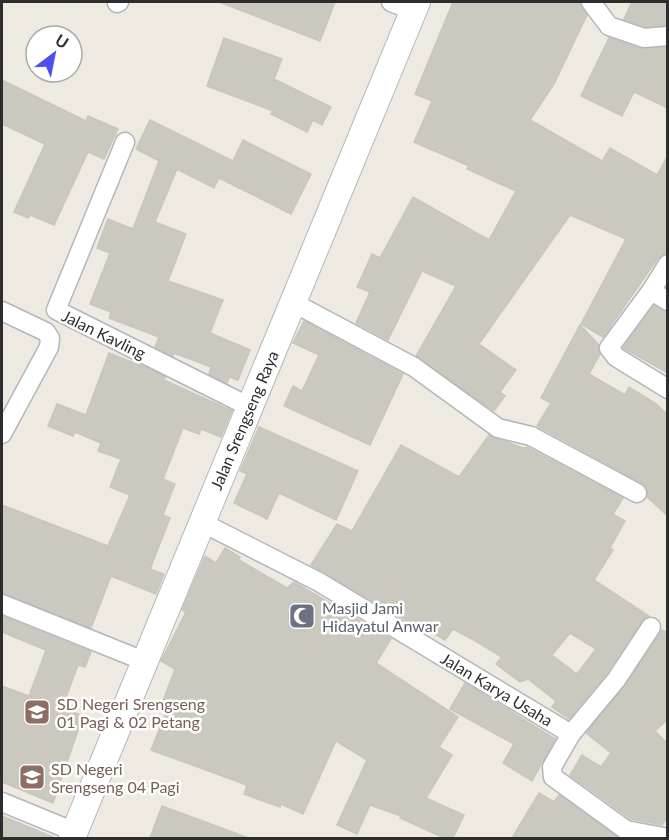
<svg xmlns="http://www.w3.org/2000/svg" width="669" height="840" font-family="Lato,sans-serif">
<rect width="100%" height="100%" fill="#eeeae1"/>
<!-- building -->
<g fill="#cac8bf" stroke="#cac6ba" stroke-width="1.5" fill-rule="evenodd">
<polygon points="219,2 335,2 320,41"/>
<polygon points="453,2 580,2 587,15 554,84 530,120 602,161 610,148 657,175 668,155 668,253 658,258 603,337 581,324 626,239 570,215 479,344 516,370 500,392 505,396 494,411 416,356 456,286 422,271 388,340 356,323 370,292 357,287 372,254 380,258 413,197 489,240 516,191 467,169 469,166 414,142 432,101 415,94"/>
<polygon points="632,2 668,2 668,25 645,27 624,19"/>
<polygon points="224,38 282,59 274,79 331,107 322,125 313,120 307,132 271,114 273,111 207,86"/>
<polygon points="609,38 641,49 668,47 668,108 634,92 622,116 581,96"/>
<polygon points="2,80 86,121 88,116 118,129 104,159 88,152 54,225 30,215 28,218 14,212 45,144 2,124"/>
<polygon points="150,120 233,161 243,140 311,174 291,214 219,178 214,188 177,169 155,222 186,234 168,281 223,300 210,333 250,350 238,380 229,377 227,383 209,374 211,367 174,353 173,356 155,347 159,337 109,318 111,312 90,304 110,253 97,248 108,219 133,229 159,161 136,149"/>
<polygon points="654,306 668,312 668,373 623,348"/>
<polygon points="304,321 403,374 370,445 284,406 293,386 302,391 319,355 293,343"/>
<polygon points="580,325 599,345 600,354 589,374 625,395 629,387 655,403 668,415 668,516 647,497 647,488 642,483 537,426 551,403 541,398"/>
<polygon points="109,353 147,368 165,377 164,380 232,411 221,437 201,429 199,434 183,428 163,479 175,484 163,515 170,518 150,569 164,574 156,594 111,576 91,628 2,593 2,505 108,546 130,495 110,487 121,459 98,451 101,443 75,432 73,436 48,426 57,404 86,415"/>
<polygon points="259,427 358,471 336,520 279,493 267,519 234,503 247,474 240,471"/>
<path d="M489 435 523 448 527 447 623 498 613 514 625 521 610 548 613 550 594 580 649 616 642 621 607 673 569 719 552 707 556 701 528 679 520 682 496 664 502 657 472 639 453 629 445 640 420 625 418 628 311 565 337 524 352 531 401 445 459 477ZM570 633 596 649 577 674 552 655Z"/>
<polygon points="225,548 240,557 239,560 287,588 294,582 391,639 376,663 458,717 439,747 452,755 426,798 464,815 453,838 444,838 400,818 401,816 370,805 357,834 337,825 367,760 336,741 303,814 281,804 280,807 244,794 247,785 151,750 168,708 161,706 175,669 161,661 186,612 182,610 205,556 216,563"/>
<polygon points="2,616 91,652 85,667 78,665 62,708 83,716 53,803 2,782 2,686 29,696 46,650 2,632"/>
<polygon points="662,630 668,633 668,719 655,731 668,744 668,816 662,825 631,819 570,775 582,755 601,767 611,753 586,733 625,686"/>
<polygon points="465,683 555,739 532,781 503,763 514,744 450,709"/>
<polygon points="539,793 554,802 559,795 619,838 512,838"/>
<polygon points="162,806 246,837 245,838 150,838"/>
<polygon points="2,816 55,838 2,838"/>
</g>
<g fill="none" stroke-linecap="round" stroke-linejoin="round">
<defs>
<g id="minor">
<polyline points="391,2 414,11"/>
<polyline points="591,2 609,26 644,38 668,36"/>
<polyline points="117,3 119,2"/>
<polyline points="125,142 56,310 250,407"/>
<polyline points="668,264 651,291 609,348 616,357 668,389"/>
<polyline points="651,291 668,301"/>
<polyline points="294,303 414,367 498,428 531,436 637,493"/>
<polyline points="2,311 46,332 50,338 49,347 2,434"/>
<polyline points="201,522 319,582 571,734 552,767 553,777 626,830 668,838"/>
<polyline points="2,604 144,661"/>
<polyline points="571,734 616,680 651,627"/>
<polyline points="2,802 75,832"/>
</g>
<polyline id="secondary" points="72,838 417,2"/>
</defs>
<!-- minor casing -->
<use href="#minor" stroke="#b4b5c0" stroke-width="21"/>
<!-- secondary casing -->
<use href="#secondary" stroke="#b4b5c0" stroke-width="28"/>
<!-- minor -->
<use href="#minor" stroke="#fff" stroke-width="18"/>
<!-- secondary -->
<use href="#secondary" stroke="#fff" stroke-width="26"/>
</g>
<!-- icons -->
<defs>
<symbol id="mosque-square" viewBox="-11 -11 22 22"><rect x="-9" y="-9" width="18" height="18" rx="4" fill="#6b7280" stroke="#fff"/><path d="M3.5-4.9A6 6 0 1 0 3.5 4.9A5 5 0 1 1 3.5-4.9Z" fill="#fff"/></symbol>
<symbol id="school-square" viewBox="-11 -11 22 22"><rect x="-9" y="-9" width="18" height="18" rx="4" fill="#8d6e63" stroke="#fff"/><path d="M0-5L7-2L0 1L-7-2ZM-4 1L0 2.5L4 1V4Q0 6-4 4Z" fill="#fff"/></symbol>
</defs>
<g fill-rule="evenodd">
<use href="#mosque-square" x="287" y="601" width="30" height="30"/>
<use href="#school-square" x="22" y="697" width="30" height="30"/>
<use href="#school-square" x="17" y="762" width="30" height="30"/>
</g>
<g text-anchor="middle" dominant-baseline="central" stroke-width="5" stroke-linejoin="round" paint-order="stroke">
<!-- street labels -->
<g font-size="16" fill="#2d2d2d" stroke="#fff">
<text transform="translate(104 334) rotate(26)">Jalan Kavling</text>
<text transform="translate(244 420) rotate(-67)">Jalan Srengseng Raya</text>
<text transform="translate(497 689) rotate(31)">Jalan Karya Usaha</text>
</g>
<!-- worship labels -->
<g font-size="16" fill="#5b616d" stroke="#fff" text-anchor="start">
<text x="322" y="607">Masjid Jami<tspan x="322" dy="18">Hidayatul Anwar</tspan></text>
</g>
<!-- education labels -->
<g font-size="16" fill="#785e54" stroke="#fff" text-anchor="start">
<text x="57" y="703">SD Negeri Srengseng<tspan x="57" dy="18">01 Pagi &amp; 02 Petang</tspan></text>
<text x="51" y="768">SD Negeri<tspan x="51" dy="18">Srengseng 04 Pagi</tspan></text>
</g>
</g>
<!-- border -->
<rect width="669" height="840" fill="none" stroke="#2d2d2d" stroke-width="6"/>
<!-- north arrow -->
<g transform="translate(54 54) rotate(32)"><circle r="28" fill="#ffffff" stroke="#ababab" stroke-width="1.5"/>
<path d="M0-4.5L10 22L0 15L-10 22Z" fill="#4a50f2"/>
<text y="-9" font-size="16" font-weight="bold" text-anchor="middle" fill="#2d2d2d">U</text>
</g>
</svg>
